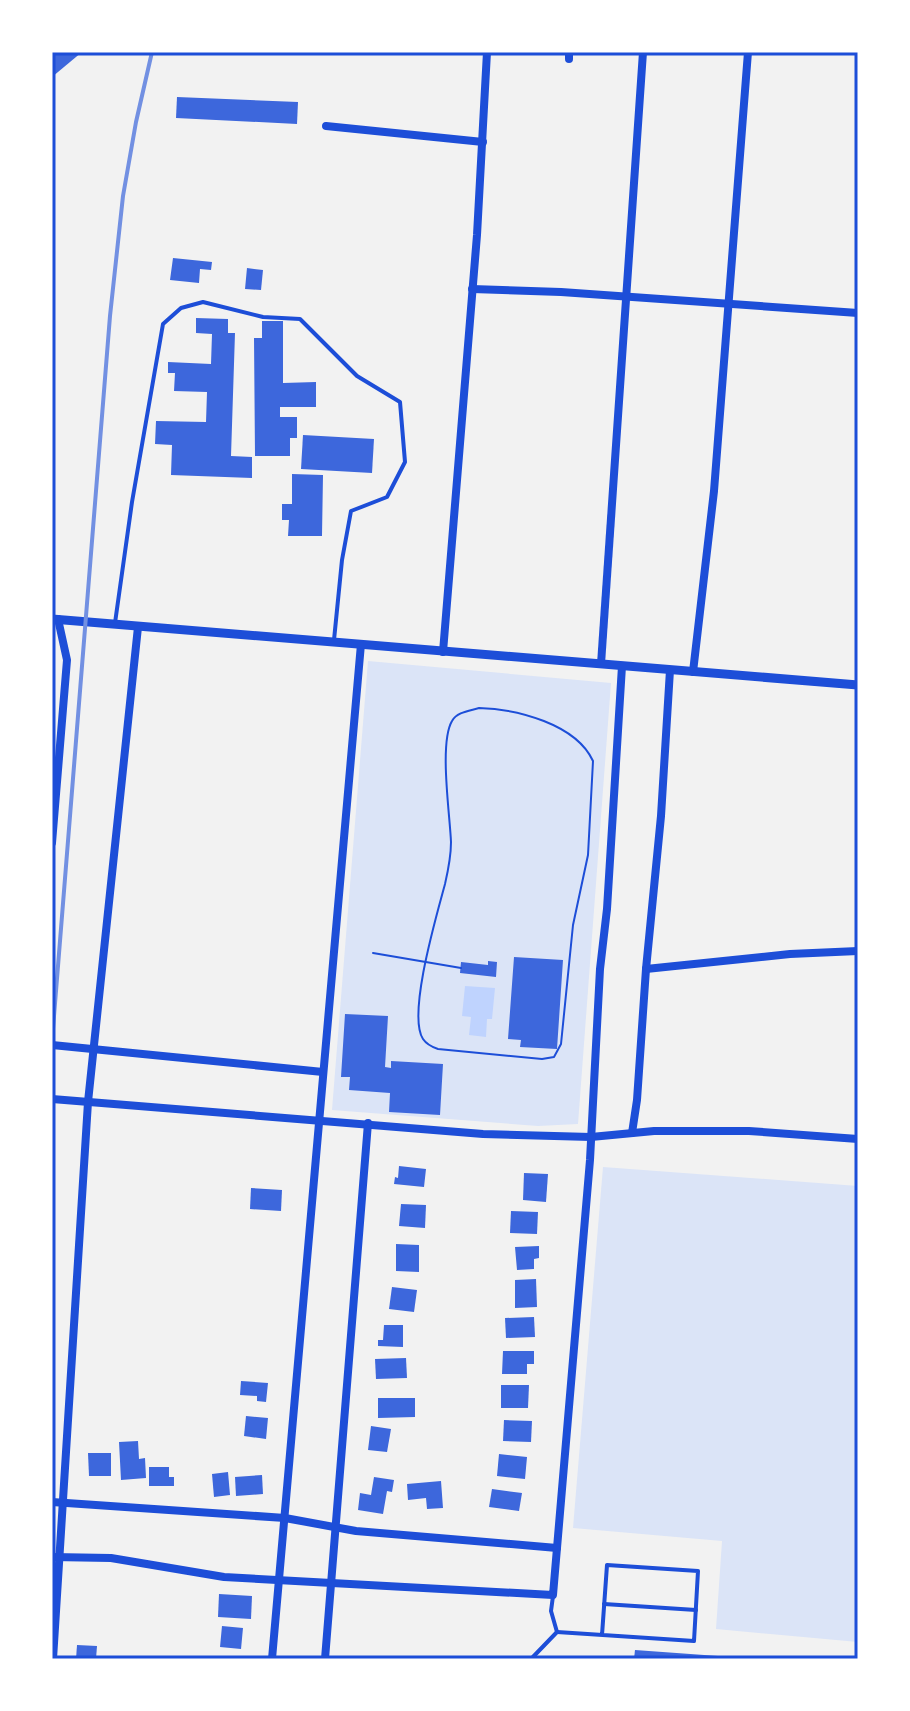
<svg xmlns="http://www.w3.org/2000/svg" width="910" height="1711" font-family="Mulish,sans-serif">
<rect width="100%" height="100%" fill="#f2f2f2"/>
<!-- green -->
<g fill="#dbe4f7">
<polygon points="368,661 611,683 578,1124 538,1126 332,1110"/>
<polygon points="603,1167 858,1186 858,1642 716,1629 722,1541 573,1528"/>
</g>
<!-- water -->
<polygon fill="#bfd3fe" points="465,986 495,988 492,1019 487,1019 486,1037 469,1035 471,1017 462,1016"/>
<!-- building -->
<g fill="#3d67dc">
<polygon points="52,52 82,52 52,77"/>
<polygon points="177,97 298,102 297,124 176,118"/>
<polygon points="173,258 212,262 211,270 200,269 199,283 170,280"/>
<polygon points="247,268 263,270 261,290 245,289"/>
<polygon points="196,318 228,319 228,333 235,333 231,456 252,457 252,478 171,475 172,445 155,444 156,421 206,422 207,392 174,391 175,373 168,373 168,362 211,364 212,334 196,333"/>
<polygon points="262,321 283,321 283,383 316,382 316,407 280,407 280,417 297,417 297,438 290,438 290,456 255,456 254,338 262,338"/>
<polygon points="303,435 374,439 372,473 301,469"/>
<polygon points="292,474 323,475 322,536 288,536 289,520 282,520 282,504 292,504"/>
<polygon points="514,957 563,960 557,1049 520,1047 521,1040 508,1039"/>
<polygon points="488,961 497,962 496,977 460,973 461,962 488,965"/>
<polygon points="345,1014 388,1016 385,1067 391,1068 391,1061 443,1064 440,1115 389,1112 390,1093 349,1090 350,1077 341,1077"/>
<polygon points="399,1166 426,1169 424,1187 394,1184 395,1177 398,1178"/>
<polygon points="524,1173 548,1174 546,1202 523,1200"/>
<polygon points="251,1188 282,1190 281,1211 250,1209"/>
<polygon points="401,1204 426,1205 425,1228 399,1226"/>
<polygon points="511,1211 538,1212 537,1234 510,1233"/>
<polygon points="396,1244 419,1245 419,1272 396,1271"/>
<polygon points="539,1246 539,1258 534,1259 534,1269 517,1270 515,1247"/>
<polygon points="536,1279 537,1307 515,1308 515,1280"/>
<polygon points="392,1287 417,1290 414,1312 389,1309"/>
<polygon points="534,1317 535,1337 506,1338 505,1318"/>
<polygon points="384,1325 403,1325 403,1347 378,1346 378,1340 383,1340"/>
<polygon points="503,1351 534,1351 534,1364 527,1364 527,1374 502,1374"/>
<polygon points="406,1358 407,1378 376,1379 375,1359"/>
<polygon points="241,1381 268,1383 266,1402 257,1401 257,1396 240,1395"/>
<polygon points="501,1385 529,1385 528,1408 501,1408"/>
<polygon points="378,1398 415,1398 415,1417 378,1418"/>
<polygon points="246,1416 268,1418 266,1439 244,1436"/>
<polygon points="504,1420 532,1421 531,1442 503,1441"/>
<polygon points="371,1426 391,1429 387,1452 368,1450"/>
<polygon points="138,1441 139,1459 145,1458 146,1478 121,1480 119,1442"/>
<polygon points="88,1453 111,1453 111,1476 89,1476"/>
<polygon points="499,1454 527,1457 525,1479 497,1476"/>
<polygon points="149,1467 169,1467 169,1477 174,1477 174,1486 149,1486"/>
<polygon points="228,1472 230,1495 214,1497 212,1474"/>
<polygon points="262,1475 263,1494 236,1496 235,1477"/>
<polygon points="374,1477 394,1480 392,1492 387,1491 383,1514 358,1510 360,1493 371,1495"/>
<polygon points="441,1481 443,1508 427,1509 426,1498 408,1500 407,1484"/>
<polygon points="492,1489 522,1493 519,1511 489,1507"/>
<polygon points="219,1594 252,1596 251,1619 218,1617"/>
<polygon points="222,1626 243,1628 241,1649 220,1647"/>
<polygon points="77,1645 97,1646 96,1659 76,1659"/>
<polygon points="635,1650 718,1656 717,1659 634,1659"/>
</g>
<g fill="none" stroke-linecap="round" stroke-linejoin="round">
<!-- path -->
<g stroke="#1d4ed8" stroke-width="2">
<path d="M479 708C517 709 576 724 593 761L588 855 573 925 561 1044 554 1057 542 1059 438 1049C432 1047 427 1045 423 1039 407 1015 437 914 445 884 448 871 451 857 451 842 450 815 439 743 452 721 457 712 469 711 479 708Z"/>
<polyline points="373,953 461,968"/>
</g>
<!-- service -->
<g stroke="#1d4ed8" stroke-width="4">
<polyline points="115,623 132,502 163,324 181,308 203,302 263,317 300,319 357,376 400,402 405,462 387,497 351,511 342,560 334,640"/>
<polyline points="553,1596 551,1611 557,1632"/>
<polyline points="604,1604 696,1610"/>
<polyline points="557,1632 694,1641 698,1571 607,1565 602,1635"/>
<polyline points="531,1659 557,1632"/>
</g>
<!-- minor -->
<g stroke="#1d4ed8" stroke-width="8">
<polyline points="569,59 569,52"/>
<polyline points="326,126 483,142"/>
<polyline points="472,289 561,292 858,313"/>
<polyline points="443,652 477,235 487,52"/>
<polyline points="601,664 643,52"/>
<polyline points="693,672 714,491 748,52"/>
<polyline points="52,843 67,660 58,619"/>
<polyline points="646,969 790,954 858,951"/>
<polyline points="52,1045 323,1072"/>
<polyline points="52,1099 483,1134 591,1137 654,1131 749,1131 858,1139"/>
<polyline points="632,1133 637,1100 646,969 661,816 670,670"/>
<polyline points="52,1502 285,1518 356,1531 557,1548"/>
<polyline points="52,1557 111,1558 224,1577 553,1595 590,1160 600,969 607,909 622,666"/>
<polyline points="53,1659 88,1102 138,627"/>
<polyline points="272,1659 361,644"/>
<polyline points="325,1659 368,1123"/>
</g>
<!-- tertiary -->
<polyline stroke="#1d4ed8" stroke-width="9" points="52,619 858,685"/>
<!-- rail -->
<polyline stroke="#7290e2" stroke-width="4" points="52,1041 110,316 123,196 136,122 152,52"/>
</g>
<!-- border -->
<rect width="910" height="1711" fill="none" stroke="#ffffff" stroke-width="108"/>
<rect x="54" y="54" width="802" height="1603" fill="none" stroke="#1d4ed8" stroke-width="3"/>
</svg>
